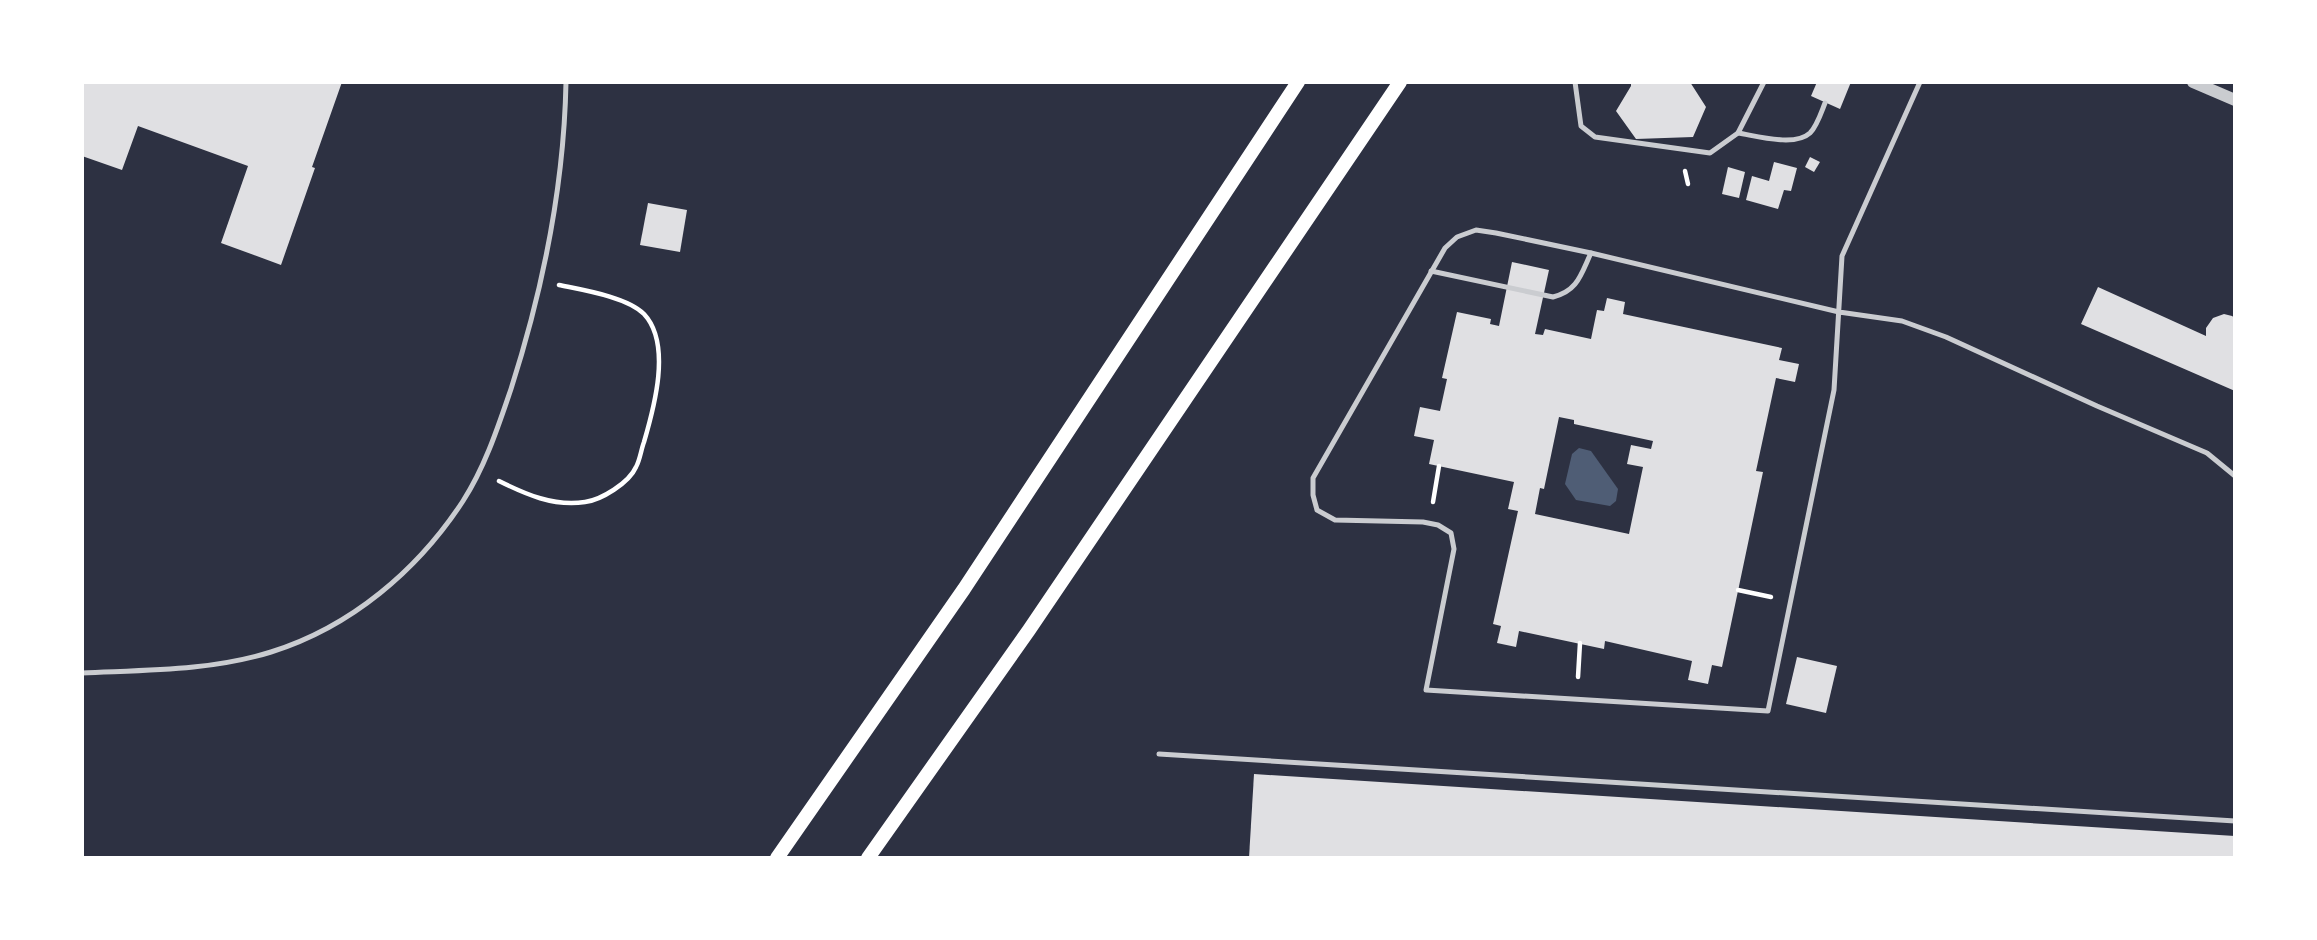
<svg xmlns="http://www.w3.org/2000/svg" width="2317" height="940" font-family="'Open Sans',sans-serif">
<rect width="100%" height="100%" fill="#2d3142"/>
<!-- water -->
<polygon fill="#4f5d75" points="1579,448 1591,451 1618,489 1616,501 1610,506 1576,500 1565,484 1572,454"/>
<!-- building -->
<g fill="#e0e0e3" fill-rule="evenodd">
<polygon points="82,82 342,82 312,167 315,168 281,265 221,243 248,166 138,126 122,170 82,156"/>
<polygon points="1631,82 1690,82 1706,107 1693,137 1636,139 1616,111 1631,86"/>
<polygon points="1817,82 1851,82 1840,109 1811,96"/>
<polygon points="1810,157 1820,162 1814,172 1805,167"/>
<polygon points="1774,162 1797,168 1791,191 1784,190 1778,209 1746,200 1752,176 1769,181"/>
<polygon points="1728,167 1745,172 1739,198 1722,194"/>
<polygon points="648,203 687,210 680,252 640,245"/>
<path d="M1512 262 1549 270 1535 334 1543 335 1545 329 1591 339 1597 310 1604 311 1607 298 1625 302 1623 314 1782 348 1779 360 1799 364 1795 382 1776 378 1756 471 1763 472 1722 667 1712 665 1708 684 1688 680 1692 661 1605 641 1604 649 1519 631 1516 647 1497 643 1501 626 1493 624 1518 511 1508 509 1514 482 1429 464 1434 440 1414 436 1420 407 1440 411 1447 379 1442 378 1457 312 1491 319 1490 324 1499 326ZM1559 417 1574 420V424L1653 441 1651 449 1631 445 1627 464 1643 467 1629 534 1535 514 1540 488 1544 489Z"/>
<polygon points="2098,287 2206,336 2206,328 2213,318 2224,314 2232,316 2235,318 2235,391 2081,324"/>
<polygon points="1797,657 1837,666 1826,713 1786,704"/>
<polygon points="1254,774 2235,836 2235,858 1249,858"/>
</g>
<g fill="none" stroke-linecap="round" stroke-linejoin="round">
<!-- path -->
<g stroke="#fff" stroke-width="4.5">
<polyline points="1685,171 1688,184"/>
<path d="M499 481C525 494 554 507 585 502 601 500 629 483 636 467 640 460 641 450 644 442 654 408 672 344 644 314 627 297 583 290 559 285"/>
<polyline points="1433,502 1439,466"/>
<polyline points="1738,590 1771,597"/>
<polyline points="1578,677 1580,643"/>
</g>
<!-- service -->
<g stroke="#caccd0" stroke-width="5">
<polyline points="1575,82 1581,126 1595,137 1710,153 1738,133 1764,82"/>
<polyline points="1920,82 1842,256 1834,390 1768,711 1426,690 1454,549 1451,533 1438,525 1423,522 1335,520 1317,510 1313,495 1313,478 1445,248 1457,237 1476,230 1496,233 1591,253 1839,312 1902,321 1946,337 2097,406 2207,453 2235,476"/>
<path d="M1738 133C1757 136 1795 147 1810 133 1817 126 1821 113 1825 103"/>
<path d="M1431 271 1553 297C1578 291 1581 274 1591 253"/>
<path d="M82 673C146 670 210 671 271 652 351 627 418 570 463 501 485 467 498 427 511 389 543 289 564 187 566 82"/>
<polyline points="1159,754 2235,821"/>
</g>
<!-- tertiary -->
<polyline stroke="#caccd0" stroke-width="12" points="2193,82 2235,100"/>
<!-- secondary -->
<g stroke="#fff" stroke-width="14">
<polyline points="777,858 964,589 1298,82"/>
<polyline points="868,858 1029,630 1400,82"/>
</g>
</g>
<!-- border -->
<rect width="2317" height="940" fill="none" stroke="#ffffff" stroke-width="168"/>
</svg>
